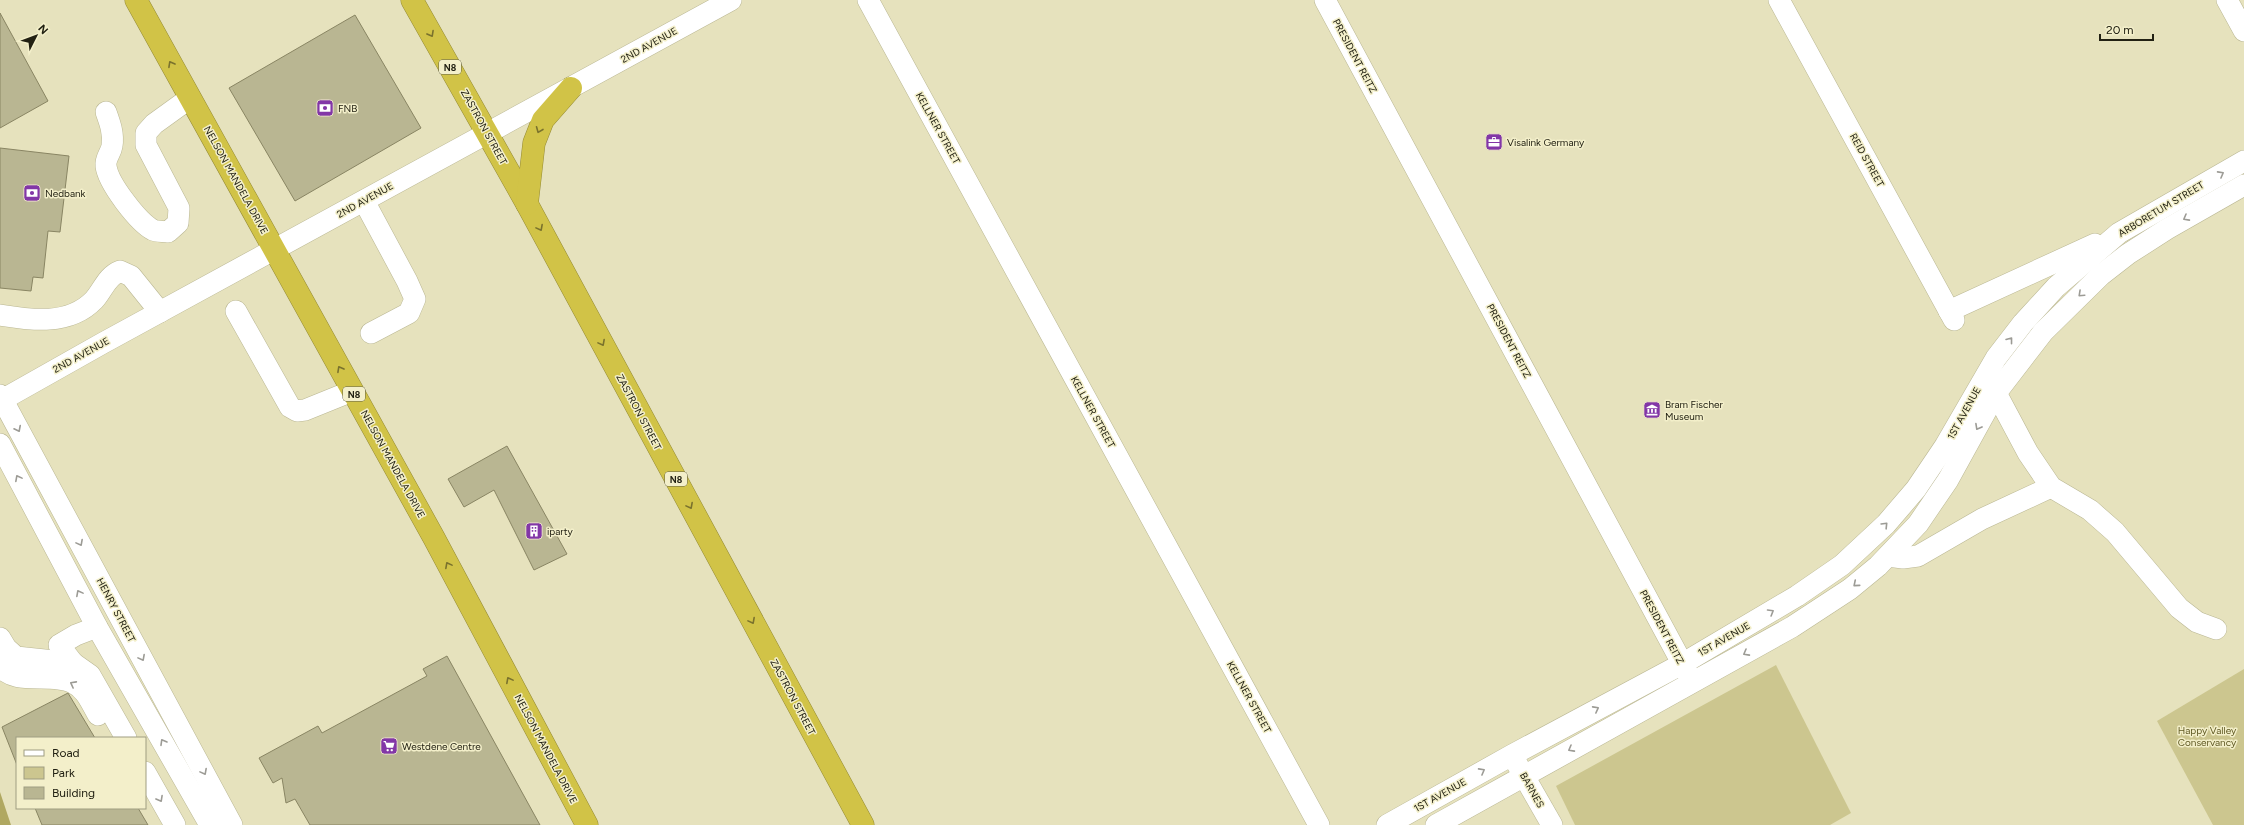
<svg xmlns="http://www.w3.org/2000/svg" width="2244" height="825" font-family="Figtree,sans-serif">
<rect width="100%" height="100%" fill="#e6e2bd"/>
<!-- green -->
<g fill="#ccc68f">
<polygon points="1776,665 1851,813 1830,825 1575,825 1556,786"/>
<polygon points="2244,669 2244,825 2213,825 2157,721"/>
</g>
<!-- water -->
<polygon fill="#b0a861" points="0,792 11,825 0,825"/>
<!-- building -->
<g fill="#b9b692" stroke="#898563">
<polygon points="0,13 48,101 0,128"/>
<polygon points="355,15 421,128 295,201 229,88"/>
<polygon points="0,148 69,156 60,232 48,231 43,278 33,277 31,291 0,288"/>
<polygon points="507,446 567,554 534,570 494,490 464,507 448,479"/>
<polygon points="447,656 540,825 310,825 295,799 286,803 282,778 273,783 259,758 318,726 322,733 427,676 423,669"/>
<polygon points="68,693 95,738 17,738 17,765 2,727"/>
<polygon points="35,808 138,808 148,825 42,825"/>
</g>
<g fill="none" stroke-linecap="round" stroke-linejoin="round">
<defs>
<g id="minor">
<polyline points="868,0 1319,825"/>
<polyline points="1325,0 1689,676"/>
<polyline points="1779,0 1954,320"/>
<polyline points="2227,0 2244,31"/>
<path d="M106 112C110 123 114 134 112 146 111 153 105 158 106 166 108 183 138 222 153 230 157 232 164 231 168 232L178 223 179 208 146 145V133L154 124 190 98"/>
<polyline points="364,201 407,281 415,299 409,313 371,333"/>
<polyline points="236,311 290,407 297,411 305,410 352,391"/>
<polyline points="1949,311 2095,244"/>
<path d="M0 315C31 320 69 326 94 300 103 290 107 276 120 271L131 276 160 312"/>
<polyline points="1996,393 2028,453 2051,487 2090,510 2115,532 2179,608 2197,622 2216,629"/>
<polyline points="0,395 232,825"/>
<polyline points="0,401 103,343 731,0"/>
<polyline points="0,444 97,627 210,825"/>
<polyline points="1888,556 1903,558 1918,556 1982,519 2051,487"/>
<polyline points="0,638 6,648 16,657 73,663 90,675 126,738"/>
<polyline points="73,663 59,645 76,635 97,627"/>
<path d="M0 666C15 687 52 671 73 683 86 689 91 703 98 715"/>
<polyline points="1516,762 1552,825"/>
<polyline points="145,772 175,825"/>
<polyline points="1387,825 1512,755 1682,664 1797,596 1842,565 1886,524 1916,489 1945,446 1996,358 2023,323 2056,287 2119,233 2244,161"/>
<polyline points="1436,825 1792,627 1850,589 1878,566 1918,524 1948,480 1996,393 2043,332 2101,275 2128,254 2167,229 2244,185"/>
</g>
<g id="highway">
<polyline points="136,0 434,538 587,825"/>
<polyline points="412,0 527,204 863,825"/>
<polyline points="527,204 534,143 543,120 571,88"/>
</g>
</defs>
<!-- minor casing -->
<use href="#minor" stroke="#bab793" stroke-width="22"/>
<!-- highway casing -->
<use href="#highway" stroke="#948a35" stroke-width="23"/>
<!-- minor -->
<use href="#minor" stroke="#fff" stroke-width="21"/>
<!-- highway -->
<use href="#highway" stroke="#d1c347" stroke-width="22"/>
</g>
<!-- one-way arrows -->
<defs><path id="oneway-chevron" d="M-2-3.5L2.5 0L-2 3.5" fill="none" stroke-width="1.6" stroke-linecap="round" stroke-linejoin="round"/></defs>
<g stroke="#7a722d">
<use href="#oneway-chevron" transform="translate(431 34) rotate(61)"/>
<use href="#oneway-chevron" transform="translate(171 64) rotate(-119)"/>
<use href="#oneway-chevron" transform="translate(539 130) rotate(112)"/>
<use href="#oneway-chevron" transform="translate(540 228) rotate(62)"/>
<use href="#oneway-chevron" transform="translate(602 343) rotate(62)"/>
<use href="#oneway-chevron" transform="translate(340 369) rotate(-119)"/>
<use href="#oneway-chevron" transform="translate(690 506) rotate(62)"/>
<use href="#oneway-chevron" transform="translate(448 565) rotate(-118)"/>
<use href="#oneway-chevron" transform="translate(752 621) rotate(62)"/>
<use href="#oneway-chevron" transform="translate(509 680) rotate(-118)"/>
</g>
<g stroke="#9c9b95">
<use href="#oneway-chevron" transform="translate(2221 174) rotate(-29)"/>
<use href="#oneway-chevron" transform="translate(2186 218) rotate(151)"/>
<use href="#oneway-chevron" transform="translate(2081 294) rotate(137)"/>
<use href="#oneway-chevron" transform="translate(2010 340) rotate(-52)"/>
<use href="#oneway-chevron" transform="translate(1978 427) rotate(119)"/>
<use href="#oneway-chevron" transform="translate(18 429) rotate(63)"/>
<use href="#oneway-chevron" transform="translate(18 478) rotate(-118)"/>
<use href="#oneway-chevron" transform="translate(1885 525) rotate(-46)"/>
<use href="#oneway-chevron" transform="translate(80 543) rotate(62)"/>
<use href="#oneway-chevron" transform="translate(1856 584) rotate(140)"/>
<use href="#oneway-chevron" transform="translate(79 593) rotate(-118)"/>
<use href="#oneway-chevron" transform="translate(1771 612) rotate(-31)"/>
<use href="#oneway-chevron" transform="translate(1746 653) rotate(151)"/>
<use href="#oneway-chevron" transform="translate(142 658) rotate(62)"/>
<use href="#oneway-chevron" transform="translate(73 684) rotate(-152)"/>
<use href="#oneway-chevron" transform="translate(1596 709) rotate(-28)"/>
<use href="#oneway-chevron" transform="translate(163 742) rotate(-120)"/>
<use href="#oneway-chevron" transform="translate(1571 749) rotate(151)"/>
<use href="#oneway-chevron" transform="translate(1482 771) rotate(-29)"/>
<use href="#oneway-chevron" transform="translate(204 772) rotate(62)"/>
<use href="#oneway-chevron" transform="translate(160 799) rotate(61)"/>
</g>
<!-- icons -->
<defs>
<symbol id="bank-square" viewBox="-11 -11 22 22"><rect x="-9" y="-9" width="18" height="18" rx="4" fill="#8236a7" stroke="#f3efca"/><path d="M-6-4H6V4H-6ZM0-2.3a2.3 2.3 0 1 0 0 4.6a2.3 2.3 0 1 0 0-4.6Z" fill="#fff"/></symbol>
<symbol id="office-square" viewBox="-11 -11 22 22"><rect x="-9" y="-9" width="18" height="18" rx="4" fill="#8236a7" stroke="#f3efca"/><path d="M-6-3h4V-5.5h4V-3h4V5H-6ZM-1-4.5V-3h2v-1.5ZM-6 0V1H6V0Z" fill="#fff"/></symbol>
<symbol id="museum-square" viewBox="-11 -11 22 22"><rect x="-9" y="-9" width="18" height="18" rx="4" fill="#8236a7" stroke="#f3efca"/><path d="M0-6L6-3V-2H-6V-3ZM-5-1h2V3h-2ZM-1-1h2V3h-2ZM3-1h2V3H3ZM-6 4H6V6H-6Z" fill="#fff"/></symbol>
<symbol id="building-square" viewBox="-11 -11 22 22"><rect x="-9" y="-9" width="18" height="18" rx="4" fill="#8236a7" stroke="#f3efca"/><path d="M-4-6H4V6H1V3H-1V6H-4ZM-2.5-4.3h1.7v1.8h-1.7ZM.8-4.3h1.7v1.8H.8ZM-2.5-1h1.7V.8h-1.7ZM.8-1h1.7V.8H.8Z" fill="#fff"/></symbol>
<symbol id="supermarket-square" viewBox="-11 -11 22 22"><rect x="-9" y="-9" width="18" height="18" rx="4" fill="#8236a7" stroke="#f3efca"/><path d="M-6-5.5h2.5l.6 2H6L4.5 2H-2.5L-4.4-4H-6ZM-1.5 3.2a1.3 1.3 0 1 0 .1 0ZM3 3.2a1.3 1.3 0 1 0 .1 0Z" fill="#fff"/></symbol>
</defs>
<g fill-rule="evenodd">
<use href="#bank-square" x="315" y="98" width="20" height="20"/>
<use href="#office-square" x="1484" y="132" width="20" height="20"/>
<use href="#bank-square" x="22" y="183" width="20" height="20"/>
<use href="#museum-square" x="1642" y="400" width="20" height="20"/>
<use href="#building-square" x="524" y="521" width="20" height="20"/>
<use href="#supermarket-square" x="379" y="736" width="20" height="20"/>
</g>
<g text-anchor="middle" dominant-baseline="central" stroke-width="3" stroke-linejoin="round" paint-order="stroke">
<!-- shield labels -->
<g fill="#f3efca" stroke="#615f4a" stroke-width="1">
<rect x="439" y="60" width="22" height="14" rx="3"/>
<rect x="343" y="387" width="22" height="14" rx="3"/>
<rect x="665" y="472" width="22" height="14" rx="3"/>
</g>
<g font-size="9" font-weight="bold" fill="#222113">
<text x="450" y="67">N8</text>
<text x="354" y="394">N8</text>
<text x="676" y="479">N8</text>
</g>
<!-- street labels -->
<g font-size="10" fill="#222113" stroke="#f3efca">
<text transform="translate(649 45) rotate(-29)">2ND AVENUE</text>
<text transform="translate(1355 56) rotate(62)">PRESIDENT REITZ</text>
<text transform="translate(484 127) rotate(61)">ZASTRON STREET</text>
<text transform="translate(938 128) rotate(61)">KELLNER STREET</text>
<text transform="translate(1867 160) rotate(61)">REID STREET</text>
<text transform="translate(236 180) rotate(61)">NELSON MANDELA DRIVE</text>
<text transform="translate(365 200) rotate(-29)">2ND AVENUE</text>
<text transform="translate(2161 209) rotate(-31)">ARBORETUM STREET</text>
<text transform="translate(1509 341) rotate(62)">PRESIDENT REITZ</text>
<text transform="translate(81 355) rotate(-29)">2ND AVENUE</text>
<text transform="translate(639 412) rotate(62)">ZASTRON STREET</text>
<text transform="translate(1093 412) rotate(61)">KELLNER STREET</text>
<text transform="translate(1964 413) rotate(-61)">1ST AVENUE</text>
<text transform="translate(393 464) rotate(61)">NELSON MANDELA DRIVE</text>
<text transform="translate(116 610) rotate(62)">HENRY STREET</text>
<text transform="translate(1662 627) rotate(62)">PRESIDENT REITZ</text>
<text transform="translate(1724 639) rotate(-30)">1ST AVENUE</text>
<text transform="translate(793 697) rotate(62)">ZASTRON STREET</text>
<text transform="translate(1249 697) rotate(61)">KELLNER STREET</text>
<text transform="translate(546 749) rotate(62)">NELSON MANDELA DRIVE</text>
<text transform="translate(1532 790) rotate(61)">BARNES</text>
<text transform="translate(1440 795) rotate(-29)">1ST AVENUE</text>
</g>
<!-- poi labels -->
<g font-size="10" fill="#222113" stroke="#f3efca" text-anchor="start">
<text x="338" y="108">FNB</text>
<text x="1507" y="142">Visalink Germany</text>
<text x="45" y="193">Nedbank</text>
<text x="1665" y="404">Bram Fischer<tspan x="1665" dy="12">Museum</tspan></text>
<text x="547" y="531">iparty</text>
<text x="402" y="746">Westdene Centre</text>
</g>
<!-- park labels -->
<g font-size="10" fill="#5f5923" stroke="#f3efca">
<text x="2207" y="730">Happy Valley<tspan x="2207" dy="12">Conservancy</tspan></text>
</g>
</g>
<!-- legend -->
<rect x="16" y="737" width="130" height="72" fill="#f3efca" stroke="#9f9d81"/>
<rect x="24" y="750" width="20" height="6" fill="#ffffff" stroke="#9f9d81"/>
<text x="52" y="757" font-size="12" fill="#222113">Road</text>
<rect x="24" y="767" width="20" height="12" fill="#ccc68f" stroke="#9f9d81"/>
<text x="52" y="777" font-size="12" fill="#222113">Park</text>
<rect x="24" y="787" width="20" height="12" fill="#b9b692" stroke="#9f9d81"/>
<text x="52" y="797" font-size="12" fill="#222113">Building</text>
<!-- north arrow -->
<g transform="translate(36 36) rotate(48)" stroke="#f3efca" stroke-width="3" paint-order="stroke">
<path d="M0-3L7 15L0 10L-7 15Z" fill="#222113"/>
<text y="-6" font-size="11" font-weight="bold" text-anchor="middle" fill="#222113">N</text>
</g>
<!-- scale -->
<path d="M2100 34v6h53v-6" fill="none" stroke="#222113" stroke-width="2"/>
<text x="2106" y="34" font-size="12" fill="#222113" stroke="#f3efca" stroke-width="3" paint-order="stroke">20 m</text>
</svg>
